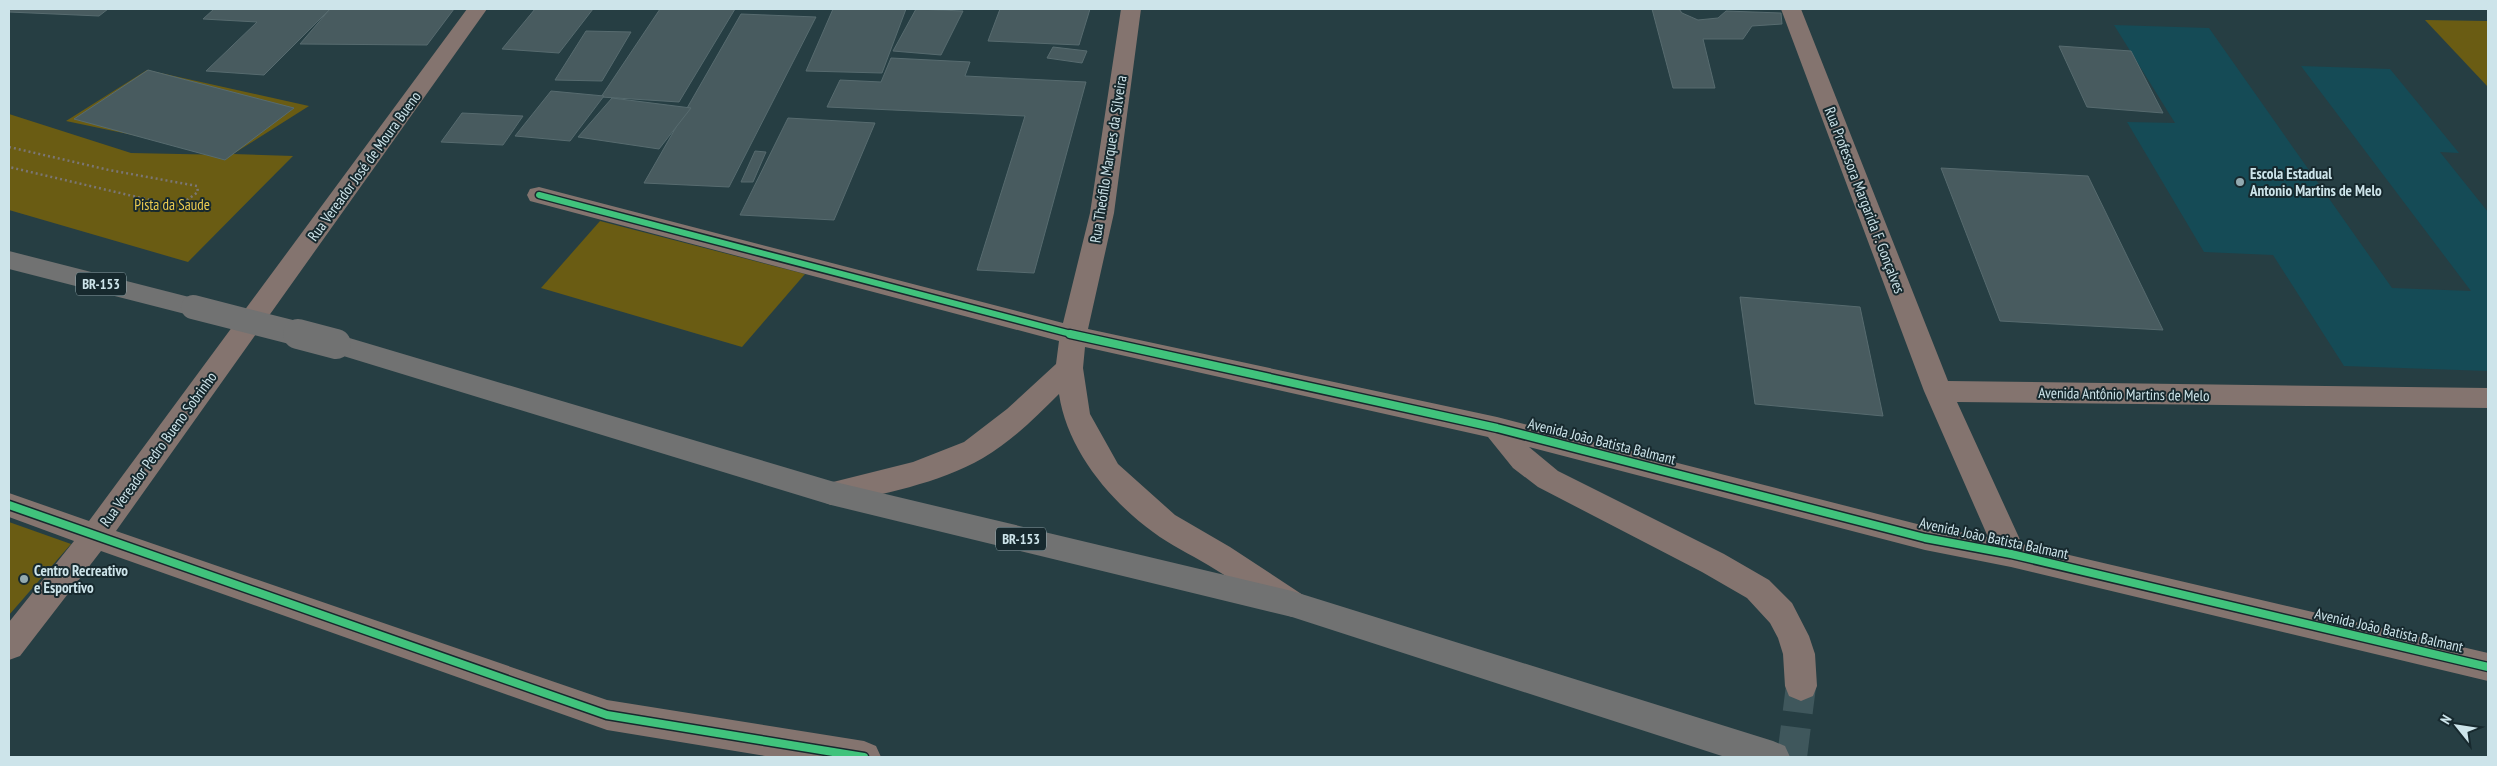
<svg xmlns="http://www.w3.org/2000/svg" width="2497" height="766" font-family="'PT Sans Narrow',sans-serif">
<rect width="100%" height="100%" fill="#263e43"/>
<!-- built -->
<polygon fill="#154b56" points="2114,25 2209,28 2392,288 2471,291 2301,66 2390,69 2459,153 2440,152 2488,212 2488,371 2344,366 2273,255 2204,252 2127,122 2175,123"/>
<!-- green -->
<g fill="#6a5c13">
<polygon points="2425,20 2488,21 2488,87"/>
<polygon points="147,70 309,106 233,154 293,156 188,262 9,210 9,114 131,153 228,155 66,121"/>
<polygon points="600,221 805,274 742,347 541,288"/>
<polygon points="9,522 71,544 9,615"/>
</g>
<!-- building -->
<g fill="#485b5f" stroke="#576b6f">
<polygon points="9,9 108,9 99,16 9,12"/>
<polygon points="214,9 330,9 264,75 206,71 257,22 203,19"/>
<polygon points="330,9 454,9 427,45 300,44"/>
<polygon points="535,9 593,9 559,53 502,49"/>
<polygon points="660,9 735,9 679,102 601,97"/>
<polygon points="833,9 906,9 882,73 806,71"/>
<polygon points="916,9 963,11 941,55 893,51"/>
<polygon points="1000,9 1090,9 1079,45 988,41"/>
<polygon points="1652,9 1679,9 1682,13 1698,20 1718,18 1726,11 1781,13 1782,24 1752,26 1743,39 1703,39 1715,88 1673,88"/>
<polygon points="741,14 816,17 729,187 644,183"/>
<polygon points="586,31 631,32 602,81 555,80"/>
<polygon points="2059,46 2131,51 2163,113 2087,107"/>
<polygon points="1053,47 1087,51 1082,63 1047,58"/>
<polygon points="891,58 970,62 965,76 1086,82 1034,273 977,270 1025,116 827,107 840,80 881,82"/>
<polygon points="148,70 294,108 225,160 74,119"/>
<polygon points="551,91 604,96 570,141 515,136"/>
<polygon points="612,98 691,108 659,149 578,137"/>
<polygon points="462,113 523,116 503,145 441,142"/>
<polygon points="788,118 875,123 834,220 740,215"/>
<polygon points="755,151 766,152 753,182 741,182"/>
<polygon points="1941,168 2088,176 2163,330 2000,321"/>
<polygon points="1740,297 1860,307 1883,416 1755,404"/>
</g>
<g fill="none" stroke-linecap="round" stroke-linejoin="round">
<!-- street-tunnel -->
<polyline stroke="#3f575c" stroke-width="30" stroke-dasharray="30 15" stroke-linecap="butt" points="1792,757 1801,686"/>
<!-- path -->
<polyline stroke="#7b7674" stroke-width="2.5" stroke-dasharray="2 3" stroke-linecap="butt" points="9,147 109,170 197,186 198,192 187,200 167,204 9,167"/>
<!-- street -->
<g fill="#84746f" fill-rule="evenodd">
<polygon points="467,9 487,9 116,531 607,700 864,741 876,746 881,757 771,757 607,730 101,551 20,656 9,660 9,622 74,541 9,517 9,493 89,521"/>
<path d="M1121 9H1141L1114 213 1088 329 1497 417 1925 526 1988 537 1924 391 1781 9H1801L1948 381 2488 388V408L1957 402 2022 544 2488 653V681L2011 567 1925 550 1529 447 1558 471 1724 554 1769 580 1792 603 1809 636 1815 654 1817 686 1813 696 1801 701 1789 696 1785 686 1783 654 1778 638 1770 623 1747 598 1702 572 1538 487 1513 468 1488 437 1085 347 1083 368 1090 414 1118 464 1175 515 1230 547 1303 595 1308 604 1303 613 1292 617 1281 613C1257 597 1233 580 1208 565 1190 554 1170 545 1153 532 1109 500 1067 449 1059 394 1036 417 1012 441 983 458 938 484 882 494 831 505L821 501 816 493 821 485 913 462 964 442 1007 409 1056 364 1059 341 530 201 527 195 530 189 539 187 1063 323 1090 213Z"/>
</g>
<!-- highway -->
<g fill="#717272" fill-rule="evenodd">
<polygon points="9,251 193,298 202,300 206,307 202,314 193,316 9,269"/>
<polygon points="336,334 831,481 1292,591 1773,741 1785,746 1790,757 1725,757 1292,617 831,505 327,351 323,344 327,337"/>
</g>
<!-- highway-bridge-far1 -->
<polyline stroke="#717272" stroke-width="24" points="193,307 303,335"/>
<!-- highway-bridge -->
<polyline stroke="#717272" stroke-width="30" points="298,334 336,344"/>
<defs>
<polyline id="cycleway-far1" points="539,195 1075,335"/>
<g id="cycleway">
<polyline points="1070,334 1497,428 1925,538 2011,554 2488,667"/>
<polyline points="9,505 607,715 864,757"/>
</g>
</defs>
<!-- cycleway-far1 casing -->
<use href="#cycleway-far1" stroke="#17292e" stroke-width="9"/>
<!-- cycleway casing -->
<use href="#cycleway" stroke="#17292e" stroke-width="11"/>
<!-- cycleway-far1 -->
<use href="#cycleway-far1" stroke="#40c37c" stroke-width="6"/>
<!-- cycleway -->
<use href="#cycleway" stroke="#40c37c" stroke-width="8"/>
</g>
<!-- markers -->
<g fill="#93aab0" stroke="#17292e" stroke-width="2">
<circle cx="2240" cy="182" r="5"/>
<circle cx="24" cy="579" r="5"/>
</g>
<g text-anchor="middle" dominant-baseline="central" stroke-width="4" stroke-linejoin="round" paint-order="stroke">
<!-- shield labels -->
<g fill="#17292e" stroke="#96acb2" stroke-width="1">
<rect x="76" y="272.5" width="50" height="23" rx="4"/>
<rect x="996" y="527.5" width="50" height="23" rx="4"/>
</g>
<g font-size="14" font-weight="bold" fill="#cde4ea">
<text x="101" y="284">BR-153</text>
<text x="1021" y="539">BR-153</text>
</g>
<!-- street labels -->
<g font-size="15" fill="#cde4ea" stroke="#17292e">
<text transform="translate(1108 159) rotate(-81)">Rua Theófilo Marques da Silveira</text>
<text transform="translate(364 166) rotate(-54)">Rua Vereador José de Moura Bueno</text>
<text transform="translate(1865 200) rotate(69)">Rua Professora Margarida F. Gonçalves</text>
<text transform="translate(2124 394) rotate(1)">Avenida Antônio Martins de Melo</text>
<text transform="translate(1602 441) rotate(14)">Avenida João Batista Balmant</text>
<text transform="translate(158 449) rotate(-54)">Rua Vereador Pedro Bueno Sobrinho</text>
<text transform="translate(1994 538) rotate(12)">Avenida João Batista Balmant</text>
<text transform="translate(2389 630) rotate(13)">Avenida João Batista Balmant</text>
</g>
<!-- poi labels -->
<g font-size="15" font-weight="bold" fill="#cde4ea" stroke="#17292e" text-anchor="start">
<text x="2250" y="173">Escola Estadual<tspan x="2250" dy="17">Antonio Martins de Melo</tspan></text>
<text x="34" y="570">Centro Recreativo<tspan x="34" dy="17">e Esportivo</tspan></text>
</g>
<!-- park labels -->
<g font-size="15" fill="#ebcb50" stroke="#17292e">
<text x="172" y="204">Pista da Saude</text>
</g>
</g>
<!-- border -->
<rect width="2497" height="766" fill="none" stroke="#cde4ea" stroke-width="20"/>
<!-- north arrow -->
<g transform="translate(2457 726) rotate(300)" stroke="#17292e" stroke-width="4" paint-order="stroke">
<path d="M0-4L9 19L0 12L-9 19Z" fill="#cde4ea"/>
<text y="-8" font-size="14" font-weight="bold" text-anchor="middle" fill="#cde4ea">N</text>
</g>
</svg>
